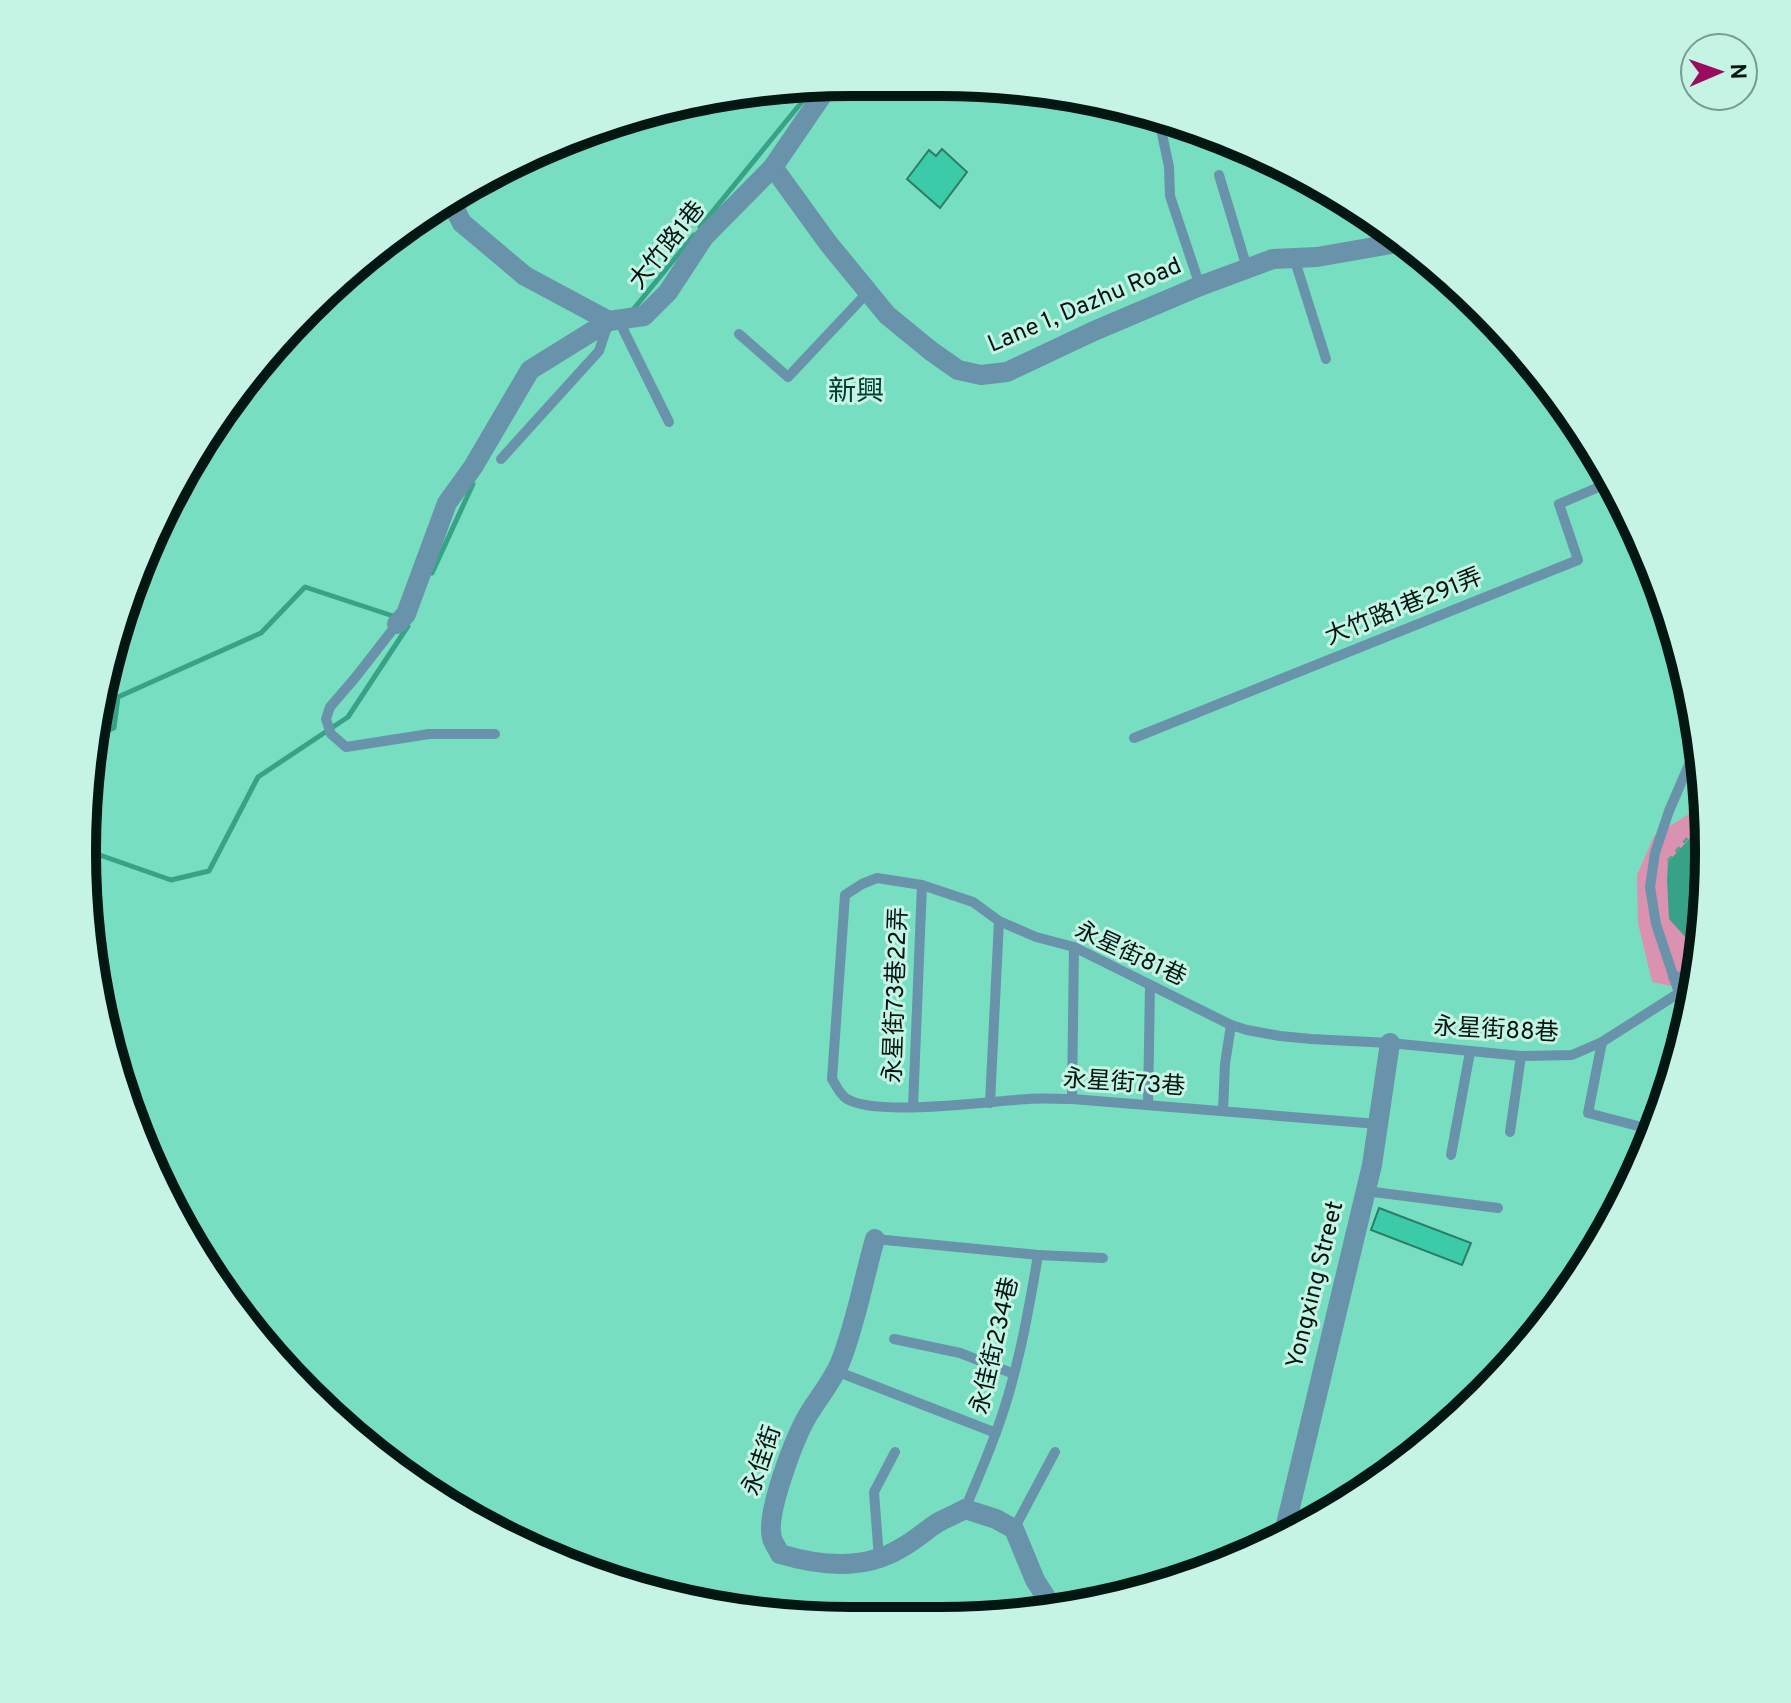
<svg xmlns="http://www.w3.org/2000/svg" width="1791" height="1703" font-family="Overpass,'Noto Sans TC',sans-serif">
<rect width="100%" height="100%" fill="#78dec1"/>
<!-- green -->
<polygon fill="#da92b0" points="1704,808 1707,902 1693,991 1652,982 1638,923 1637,875 1654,836 1689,814"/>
<!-- water -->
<polygon fill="#38a288" points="1705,830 1707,902 1699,952 1669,919 1667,880 1668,862 1693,835"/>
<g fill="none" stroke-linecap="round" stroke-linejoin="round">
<!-- stream -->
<g stroke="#38a288" stroke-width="5">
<polyline points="700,227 810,92"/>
<polyline points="632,311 694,235"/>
<polyline points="432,573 473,484"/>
<polyline points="92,736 114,728 118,697 261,633 305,587 396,617"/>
<polyline points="89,856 94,853 171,880 209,871 258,777 348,717 408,626"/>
</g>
</g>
<!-- building -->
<g fill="#3bcba9" stroke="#2d7c68" stroke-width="2">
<polygon points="942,149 967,172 940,208 907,179 929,150 936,156"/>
<polygon points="1379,1208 1471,1243 1462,1265 1371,1230"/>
</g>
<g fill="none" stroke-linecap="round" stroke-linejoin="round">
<!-- path -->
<polyline stroke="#54a18b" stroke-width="3" stroke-dasharray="6 6" stroke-linecap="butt" points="1668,861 1705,817"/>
<!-- service -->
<g stroke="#6993ab" stroke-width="10">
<polyline points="1156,115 1161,129 1169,167 1170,196 1200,286"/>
<polyline points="1219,175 1247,268"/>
<polyline points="1294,258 1326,359"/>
<polyline points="618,319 669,422"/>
<polyline points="739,334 788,377 868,292"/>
<polyline points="501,459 599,351 607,327"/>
<polyline points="397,624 355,678 330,707 326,719 331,734 346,747 429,734 495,734"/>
<polyline points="1134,738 1578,560 1559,504 1613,481"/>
<polyline points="1673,977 1695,976"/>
<polyline points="1690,1007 1679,993 1656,924 1650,887 1655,853 1669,811 1700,739"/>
<polyline points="1602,1042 1588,1113 1653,1130"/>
<polyline points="1677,1067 1686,1029"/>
<polyline points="1072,1099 1074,947"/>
<polyline points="990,1103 999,921"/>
<polyline points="1148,1105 1150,985"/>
<polyline points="913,1107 922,885"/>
<polyline points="1223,1111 1225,1064 1231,1025"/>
<path d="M1378 1124 1072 1099C1057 1099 1042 1098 1028 1099 990 1101 877 1117 847 1099 840 1095 836 1085 832 1079L845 895 862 884 877 878 922 885 973 902 999 921 1036 937 1074 947 1231 1025 1247 1030 1280 1036 1311 1039 1390 1043 1521 1056 1572 1055 1602 1042 1679 993"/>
<polyline points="1510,1132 1521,1056"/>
<polyline points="1451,1155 1470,1052"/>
<polyline points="1366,1191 1498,1208"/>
<path d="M875 1239 1038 1255C1028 1315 1017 1377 995 1435 986 1460 975 1485 965 1509"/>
<polyline points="1038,1255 1103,1258"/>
<polyline points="894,1339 960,1353 1014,1374"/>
<polyline points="836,1371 996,1433"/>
<polyline points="1014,1529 1055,1452"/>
<polyline points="879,1558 874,1492 895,1452"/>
</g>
<!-- minor -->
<g stroke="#6993ab" stroke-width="20">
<polyline points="773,167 828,243 887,315 931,351 958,370 981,375 1007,372 1094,331 1200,286 1273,259 1317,257 1408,241"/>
<polyline points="451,202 462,223 525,276 609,321 644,316 668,292 704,237 773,167 825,91"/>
<polyline points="397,624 406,614 447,503 473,467 530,370 609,321"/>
<path d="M875 1239C863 1281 856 1323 840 1363 832 1382 818 1398 808 1415 795 1437 765 1514 772 1538 773 1543 778 1549 780 1554 820 1566 864 1571 901 1548 914 1541 925 1531 937 1523 946 1518 956 1514 965 1509L996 1519 1014 1529 1035 1580 1049 1602 1065 1609"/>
<polyline points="1283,1537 1372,1165 1390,1043"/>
</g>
</g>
<g text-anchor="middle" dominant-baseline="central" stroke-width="6" stroke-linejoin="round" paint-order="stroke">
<!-- street labels -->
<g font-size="24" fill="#021712" stroke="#c5f4e5">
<text transform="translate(668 246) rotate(-51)">大竹路1巷</text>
<text transform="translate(1085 306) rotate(-23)">Lane 1, Dazhu Road</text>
<text transform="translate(1404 608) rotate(-22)">大竹路1巷291弄</text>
<text transform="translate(1130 955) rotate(25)">永星街81巷</text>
<text transform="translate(897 995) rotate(-88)">永星街73巷22弄</text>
<text transform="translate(1496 1031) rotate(3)">永星街88巷</text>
<text transform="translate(1124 1084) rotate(4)">永星街73巷</text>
<text transform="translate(1316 1285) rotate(-76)">Yongxing Street</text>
<text transform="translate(996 1346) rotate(-77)">永佳街234巷</text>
<text transform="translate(763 1461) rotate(-71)">永佳街</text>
</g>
<!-- quarter labels -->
<g font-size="28" fill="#003f32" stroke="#c5f4e5">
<text x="856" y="393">新興</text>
</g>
</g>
<!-- crop -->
<path d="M0 0H1791V1703H0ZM851 96H940A755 755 0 0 1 1695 851V852A755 755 0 0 1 940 1607H851A755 755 0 0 1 96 852V851A755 755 0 0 1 851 96Z" fill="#c5f4e5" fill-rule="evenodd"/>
<path fill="none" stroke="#021712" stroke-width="10" d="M851 96H940A755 755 0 0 1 1695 851V852A755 755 0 0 1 940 1607H851A755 755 0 0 1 96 852V851A755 755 0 0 1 851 96Z"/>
<!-- north arrow -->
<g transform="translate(1719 72) rotate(88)"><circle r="38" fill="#c5f4e5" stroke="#779c91" stroke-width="2"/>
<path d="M0-6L14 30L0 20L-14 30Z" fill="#9a0d5e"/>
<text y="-12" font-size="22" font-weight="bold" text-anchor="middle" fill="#021712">N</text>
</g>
</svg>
